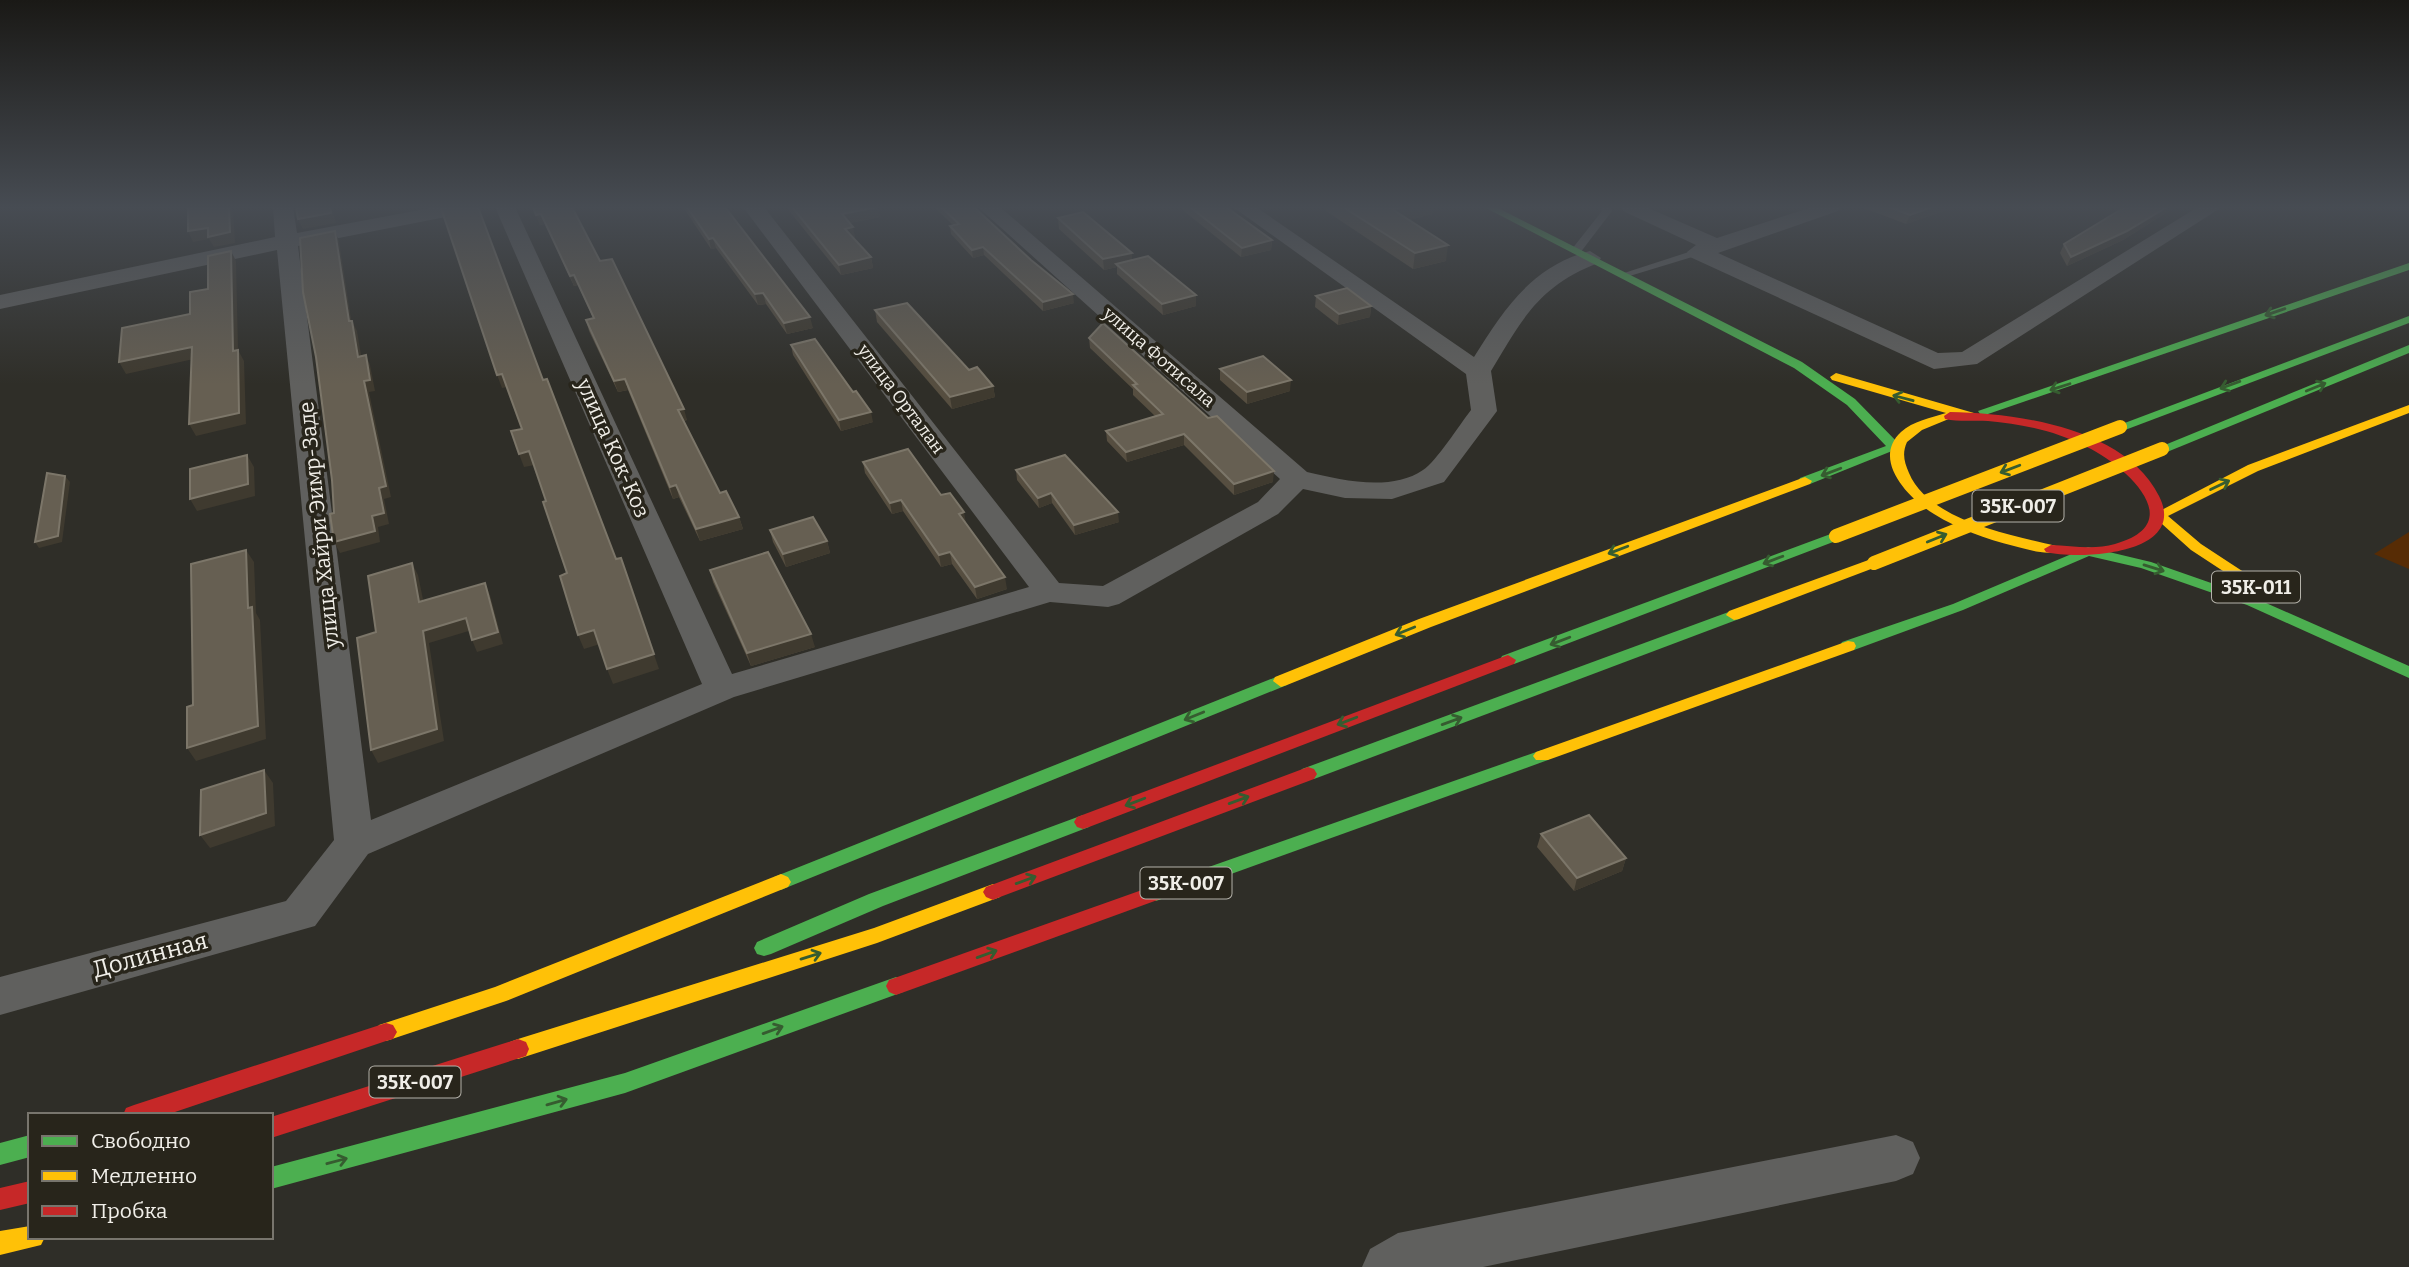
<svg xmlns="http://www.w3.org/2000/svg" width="2409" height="1267" font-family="Bitter,serif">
<rect width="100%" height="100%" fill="#2f2e28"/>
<!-- green -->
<polygon fill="#572c05" points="2409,532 2409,569 2374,554"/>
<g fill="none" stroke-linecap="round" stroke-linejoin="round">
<!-- lane -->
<g fill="#60605e" fill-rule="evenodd">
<polygon points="1601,207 1611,207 1612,211 1580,253 1572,253 1572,249 1602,211"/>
<polygon points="1698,249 1703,252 1702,254 1623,278 1618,275"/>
</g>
<!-- street -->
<g fill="#60605e" fill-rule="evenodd">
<path d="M273 207H293L297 233 436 207H476L466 213 298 246 371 820 702 684 495 207H515L732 674 1029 587 743 207H764L1059 583 1103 586 1258 502 1280 479 978 207H1000L1307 472C1341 480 1391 492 1423 470 1436 462 1460 424 1471 410L1466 374 1233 207H1256L1474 357C1504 309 1532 266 1590 251L1601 258 1598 263C1539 286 1522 319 1491 371L1497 411 1444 482 1392 499 1345 498 1303 489 1278 514 1119 604 1108 607 1050 602 734 697 368 854 315 926 0 1015V977L286 901 334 840 277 250 0 309V295L275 237Z"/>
<polygon points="1620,207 1646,207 1717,238 1812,207 1841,207 1838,211 1718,253 1938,353 1962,352 2198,207 2222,207 1977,364 1934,369 1690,257 1687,252 1696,245 1623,211"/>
<polygon points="1896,1135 1913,1142 1920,1158 1913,1174 1896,1181 1483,1267 1362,1267 1370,1249 1398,1233"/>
</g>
<!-- fast -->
<g fill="#4caf50" fill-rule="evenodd">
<polygon points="1484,207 1496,207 1802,362 1855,399 1902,447 1810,484 1800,484 1798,481 1800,478 1886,446 1847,405 1794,368"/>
<polygon points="2409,263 2409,270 1988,414 1980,414 1978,411"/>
<polygon points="2409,316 2409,323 2125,430 2115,430 2114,427"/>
<polygon points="2409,345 2409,353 2167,452 2157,452 2155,449"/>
<polygon points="1836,532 1841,533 1843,536 1841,539 1514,664 1502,664 1500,660 1502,656"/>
<polygon points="2088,547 2151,562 2257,599 2409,666 2409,678 2247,605 2141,568 2089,556 1963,610 1854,650 1842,650 1840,646 1842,642 1953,604"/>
<polygon points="1734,610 1742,615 1739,619 1314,779 1302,779 1299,774 1302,769"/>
<polygon points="1281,675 1289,681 1287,685 788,887 781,890 774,887 771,882 774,877"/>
<polygon points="1542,750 1548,752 1551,756 1548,760 1156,901 1149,898 1146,893 1149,888"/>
<polygon points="1083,815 1089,817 1092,822 1089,827 883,906 771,954 764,956 757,954 754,948 757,942 869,894"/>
<polygon points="896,977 903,980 906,986 903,992 625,1093 271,1189 271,1167 625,1073"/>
<polygon points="30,1135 30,1157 0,1165 0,1143"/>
</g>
<!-- slow -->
<g fill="#ffc107" fill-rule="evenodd">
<path d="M1836 373 1974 413V419L1956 416 1922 430 1907 442C1902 453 1904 462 1909 473 1929 521 2012 535 2056 546L2058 549 2056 552C2043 555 2027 549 2014 546 1986 539 1958 529 1934 514 1909 499 1871 460 1901 432 1913 421 1931 418 1946 413L1832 380 1830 377Z"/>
<polygon points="2409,405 2409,413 2258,471 2168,516 2201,544 2262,584 2265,587 2262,590 2252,590 2191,550 2152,515 2248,465"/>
<polygon points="1805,477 1812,481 1810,484 1431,627 1287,685 1281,687 1273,681 1275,677 1419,619"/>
<polygon points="1874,558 1879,560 1881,563 1879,566 1739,619 1734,620 1726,615 1729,611"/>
<polygon points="1848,641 1854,642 1856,646 1854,650 1548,760 1536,760 1533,756 1536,752"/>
<polygon points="781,874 788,877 791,882 788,887 506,1001 386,1041 379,1039 375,1032 379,1025 495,987"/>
<polygon points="993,884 1000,887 1003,892 1000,897 877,943 518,1059 510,1056 507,1049 510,1042 518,1039 874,928"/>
<polygon points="30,1226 30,1237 45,1237 41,1245 0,1255 0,1231"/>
</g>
<!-- jam -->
<g fill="#c62828" fill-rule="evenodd">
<path d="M1950 412C2018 413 2125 428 2159 496 2189 555 2079 560 2046 552L2044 549 2051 545C2072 546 2095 550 2115 544 2191 523 2124 465 2087 447 2056 431 2022 424 1988 421 1974 420 1959 422 1945 419L1944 416Z"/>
<polygon points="1508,655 1516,660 1514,664 1089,827 1083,829 1077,827 1074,822 1077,817"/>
<polygon points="1308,767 1314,769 1317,774 1314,779 1000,897 993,900 986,897 983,892 986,887"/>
<polygon points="1156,885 1163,888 1166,893 1163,898 896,995 889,992 886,986 889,980"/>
<polygon points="386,1023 393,1025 397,1032 393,1039 386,1041 166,1115 123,1115 126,1108 134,1105"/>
<polygon points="518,1039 526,1042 529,1049 526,1056 271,1138 271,1117"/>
<polygon points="30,1181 30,1203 0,1210 0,1188"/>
</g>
<!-- slow-bridge -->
<g stroke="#ffc107" stroke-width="14">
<polyline points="1836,536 2120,427"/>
<polyline points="1874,563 2162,449"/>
</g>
</g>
<!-- wall -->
<g fill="#564e40">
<polygon points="533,207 600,261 687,420 683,421 720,493 739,517 743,529 700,541 679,497 673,499 628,390 618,392 589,331 586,320 593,318 578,285 574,286 545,224 540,225"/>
<polygon points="683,207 725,207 813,328 787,334 766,304 758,305 716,248 711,249"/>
<polygon points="786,207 878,207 880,217 850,223 855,237 853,238 871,257 873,268 841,275"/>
<polygon points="934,207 974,207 1074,303 1043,311 984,255 973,258 951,234 950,226 953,225"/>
<polygon points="1179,207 1226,207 1272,240 1271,250 1241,257"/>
<polygon points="1326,207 1433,207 1432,214 1409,220 1446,261 1413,269 1326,211"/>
<polygon points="1861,207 1955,207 1906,224"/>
<polygon points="2125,207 2174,207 2172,209 2123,240 2067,266 2060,253 2064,244"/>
<polygon points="1058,218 1132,260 1196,306 1163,315 1117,274 1117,267 1104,270 1059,229"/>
<polygon points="1316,296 1371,306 1370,317 1338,325 1315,307"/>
<polygon points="875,310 993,386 995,397 952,409 877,322"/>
<polygon points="1089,338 1273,482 1234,495 1184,445 1127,462 1107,441 1106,431 1155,416 1133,395 1133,389 1090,348"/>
<polygon points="791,345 873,422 841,431 793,355"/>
<polygon points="1220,369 1290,391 1247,404 1220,380"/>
<polygon points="863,462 941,495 966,523 1007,589 977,599 952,564 941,567 903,511 892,514 865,473"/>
<polygon points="1016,470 1119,522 1075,535 1052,503 1039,508 1017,480"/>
<polygon points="770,530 827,541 830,553 786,567 773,542"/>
<polygon points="710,570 815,647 751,666 713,582"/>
<polygon points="1541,834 1626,858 1622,871 1574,891 1537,847"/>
</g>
<!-- shaded-wall -->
<g fill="#3f3a2f">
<polygon points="229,207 233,207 235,243 214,247 209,239 193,242 188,231 208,228"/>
<polygon points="330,207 332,207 336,223 303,229 298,219"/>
<polygon points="878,207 880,217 844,224 842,214"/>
<polygon points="1404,207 1433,207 1432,214 1390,225 1392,209"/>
<polygon points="1932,207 1955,207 1906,224 1910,215"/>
<polygon points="2167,207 2174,207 2172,209 2123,240 2067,266 2071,257"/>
<polygon points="541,214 545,224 540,225 536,215"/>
<polygon points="853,227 855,237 847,239 845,229"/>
<polygon points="335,231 339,241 353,332 349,321"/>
<polygon points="713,238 716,248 711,249 709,239"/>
<polygon points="1272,240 1271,250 1241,257 1242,248"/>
<polygon points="1448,245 1446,261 1413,269 1415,253"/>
<polygon points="983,247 984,255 973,258 972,250"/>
<polygon points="231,251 236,261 238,350 244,361 246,424 196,436 189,424 233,351"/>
<polygon points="1132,253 1132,263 1116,264 1117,267 1104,270 1103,259"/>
<polygon points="871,257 873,268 841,275 839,265"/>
<polygon points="574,275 578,285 574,286 570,276"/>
<polygon points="763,293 766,304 758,305 755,294"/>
<polygon points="1073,294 1074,303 1043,311 1043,302"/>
<polygon points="1196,295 1196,306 1163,315 1162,304"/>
<polygon points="1371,306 1370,317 1338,325 1339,314"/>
<polygon points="810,317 813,328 787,334 784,323"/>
<polygon points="352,321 357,331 363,367 358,357"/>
<polygon points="192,347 198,358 126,374 119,362"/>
<polygon points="366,355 370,365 375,391 369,392 391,497 384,499 389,524 378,527 380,542 340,553 334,542 372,516 379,488 364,381"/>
<polygon points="502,374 508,387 502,388 497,375"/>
<polygon points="625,379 628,390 618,392 614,381"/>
<polygon points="1291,380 1290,391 1247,404 1247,392"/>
<polygon points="993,386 995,397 952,409 950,397"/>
<polygon points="684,409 687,420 681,422 678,410"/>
<polygon points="871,412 873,422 841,431 839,420"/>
<polygon points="1184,434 1184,445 1127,462 1126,452"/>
<polygon points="529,451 535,465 524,467 519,454"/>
<polygon points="247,455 254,467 255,496 197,511 190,499"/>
<polygon points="1274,471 1273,482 1234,495 1234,484"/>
<polygon points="65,476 70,482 62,542 39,548 35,542"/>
<polygon points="676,485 679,497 673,499 670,487"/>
<polygon points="1051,493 1052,503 1039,508 1038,498"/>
<polygon points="901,500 903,511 892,514 890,503"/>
<polygon points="964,512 966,523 959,514"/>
<polygon points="1118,512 1119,522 1075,535 1074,525"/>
<polygon points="739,517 743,529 700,541 696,529"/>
<polygon points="827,541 830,553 786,567 783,554"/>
<polygon points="246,550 254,562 256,613 260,620 266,739 196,761 187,748 248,608"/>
<polygon points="950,552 952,564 941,567 939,555"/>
<polygon points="621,558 659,669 613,684 607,669"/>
<polygon points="412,563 418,575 426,614 419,602"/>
<polygon points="1005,577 1007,589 977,599 975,587"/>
<polygon points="485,583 490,595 503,644 477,652 472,640"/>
<polygon points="466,618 472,630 429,643 444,741 378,763 371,750 423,631"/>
<polygon points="594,630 600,644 584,649 578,635"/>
<polygon points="811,634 815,647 751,666 747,653"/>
<polygon points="264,770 273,783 275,826 210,848 200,835"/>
<polygon points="1626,858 1622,871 1574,891 1577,878"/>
</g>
<!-- building -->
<g fill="#665f52" stroke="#7c7669" stroke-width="2">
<polygon points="188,207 229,207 230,232 208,237 208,228 188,231"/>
<polygon points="296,207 330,207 331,213 298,219"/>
<polygon points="449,207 478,207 543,380 547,379 616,559 621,558 654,654 607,669 594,630 578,635 560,576 567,573 543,502 546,501 529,451 519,454 511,431 522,429 502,374 497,375 441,208"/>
<polygon points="533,207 572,207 600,261 612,259 684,409 678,410 720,493 726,491 739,517 696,529 676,485 670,487 625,379 614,381 586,320 594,318 574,275 570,276 541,214 536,215"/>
<polygon points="687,207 725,207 810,317 784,323 763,293 755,294 713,238 709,239"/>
<polygon points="792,207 878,207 842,214 853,227 845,229 871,257 839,265"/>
<polygon points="941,207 974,207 1031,260 1073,294 1043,302 983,247 972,250 950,226 959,224"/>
<polygon points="1190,207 1226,207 1272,240 1242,248"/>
<polygon points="1343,207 1404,207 1392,209 1448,245 1415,253"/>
<polygon points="1889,207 1932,207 1910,215"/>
<polygon points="2125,207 2167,207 2127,231 2071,257 2064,244"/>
<polygon points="1083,212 1132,253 1103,259 1058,218"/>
<polygon points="335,231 349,321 352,321 358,357 366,355 370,380 364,381 386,486 379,488 384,513 372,516 375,531 334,542 330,514 334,513 332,480 316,357 303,292 300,238"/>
<polygon points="231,251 233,351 238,350 239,413 189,424 192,347 119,362 122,328 190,314 190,292 208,289 208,256"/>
<polygon points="1148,256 1196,295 1162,304 1116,264"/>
<polygon points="1347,288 1371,306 1339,314 1316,296"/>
<polygon points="907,303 969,370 977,367 993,386 950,397 875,310"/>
<polygon points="1103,323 1208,418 1217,416 1274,471 1234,484 1184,434 1126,452 1106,431 1163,414 1133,385 1137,384 1089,338"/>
<polygon points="815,339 853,392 856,391 871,412 839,420 791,345"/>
<polygon points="1263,356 1291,380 1247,392 1220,369"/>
<polygon points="908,449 941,495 950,493 964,512 959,514 1005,577 975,587 950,552 939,555 901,500 890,503 863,462"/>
<polygon points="247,455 248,484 190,499 190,469"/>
<polygon points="1065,455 1118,512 1074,525 1051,493 1038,498 1016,470"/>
<polygon points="47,473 65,476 58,536 35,542"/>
<polygon points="813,517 827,541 783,554 770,530"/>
<polygon points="246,550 248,608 252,607 258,726 187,748 187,707 193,705 191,564"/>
<polygon points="768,552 811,634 747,653 710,570"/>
<polygon points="412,563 419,602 485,583 498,632 472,640 466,618 423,631 437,729 371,750 357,638 376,632 368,576"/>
<polygon points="264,770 266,813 200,835 201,790"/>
<polygon points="1589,815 1626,858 1577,878 1541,834"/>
</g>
<!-- one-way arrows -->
<defs><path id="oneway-shaft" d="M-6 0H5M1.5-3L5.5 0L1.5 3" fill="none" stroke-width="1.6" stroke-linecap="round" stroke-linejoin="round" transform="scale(1.75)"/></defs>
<g stroke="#365c30">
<use href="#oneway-shaft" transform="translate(2275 312) rotate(161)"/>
<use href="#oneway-shaft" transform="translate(2230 385) rotate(160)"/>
<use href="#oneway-shaft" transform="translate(2060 387) rotate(162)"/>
<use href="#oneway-shaft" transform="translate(2316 387) rotate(-22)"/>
<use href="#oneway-shaft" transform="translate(1903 398) rotate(-165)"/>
<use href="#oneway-shaft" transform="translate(2010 469) rotate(159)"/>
<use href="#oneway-shaft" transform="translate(1831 472) rotate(159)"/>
<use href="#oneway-shaft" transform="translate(2220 485) rotate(-26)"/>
<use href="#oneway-shaft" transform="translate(1937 538) rotate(-22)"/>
<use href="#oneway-shaft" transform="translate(1618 550) rotate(159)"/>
<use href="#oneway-shaft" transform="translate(1773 560) rotate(159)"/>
<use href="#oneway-shaft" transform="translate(2154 568) rotate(17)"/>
<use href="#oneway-shaft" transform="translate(1405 631) rotate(158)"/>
<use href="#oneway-shaft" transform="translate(1560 641) rotate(159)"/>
<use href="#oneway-shaft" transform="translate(1194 716) rotate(158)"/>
<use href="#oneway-shaft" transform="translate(1347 721) rotate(159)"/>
<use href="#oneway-shaft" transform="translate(1452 721) rotate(-20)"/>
<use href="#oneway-shaft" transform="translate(1239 800) rotate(-20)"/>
<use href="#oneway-shaft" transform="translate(1135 802) rotate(159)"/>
<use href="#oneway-shaft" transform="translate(1026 880) rotate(-20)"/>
<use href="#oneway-shaft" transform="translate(987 954) rotate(-20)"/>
<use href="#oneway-shaft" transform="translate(811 956) rotate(-17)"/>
<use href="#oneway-shaft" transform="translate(773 1030) rotate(-20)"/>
<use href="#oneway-shaft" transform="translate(557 1102) rotate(-16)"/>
<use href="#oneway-shaft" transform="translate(337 1161) rotate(-15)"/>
</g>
<!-- sky -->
<linearGradient id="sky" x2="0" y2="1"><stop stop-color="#1a1916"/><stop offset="0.54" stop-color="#474c53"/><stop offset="1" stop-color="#474c53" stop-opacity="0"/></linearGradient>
<rect width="2409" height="384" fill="url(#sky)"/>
<g text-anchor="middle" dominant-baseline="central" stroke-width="7" stroke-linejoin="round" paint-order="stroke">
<!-- far-street labels -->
<g font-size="18" fill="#f0eee8" stroke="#28251b">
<text transform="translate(1159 357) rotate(41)">улица Фотисала</text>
<text transform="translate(901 399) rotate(53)">улица Орталан</text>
</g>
<!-- shield labels -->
<g fill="#28251b" stroke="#b4b2aa" stroke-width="2">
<rect x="1972.5" y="490.5" width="91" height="31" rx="5"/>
<rect x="2212" y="571.5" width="88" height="31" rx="5"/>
<rect x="1140.5" y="867.5" width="91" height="31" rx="5"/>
<rect x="369.5" y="1066.5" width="91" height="31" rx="5"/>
</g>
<g font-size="19" font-weight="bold" fill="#f0eee8">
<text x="2018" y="506">35К-007</text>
<text x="2256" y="587">35К-011</text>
<text x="1186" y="883">35К-007</text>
<text x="415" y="1082">35К-007</text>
</g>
<!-- street labels -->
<g font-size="21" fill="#f0eee8" stroke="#28251b">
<text transform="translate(613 448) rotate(66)">улица Кок-Коз</text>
<text transform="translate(319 525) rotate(-96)">улица Хайри Эимр-Заде</text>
</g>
<!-- near-street labels -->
<g font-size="24" fill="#f0eee8" stroke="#28251b">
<text transform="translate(150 955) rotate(-15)">Долинная</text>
</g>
</g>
<!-- legend -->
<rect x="28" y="1113" width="245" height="126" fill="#28251b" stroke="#78756d" stroke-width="2"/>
<rect x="42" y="1136" width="35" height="10" fill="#4caf50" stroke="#78756d" stroke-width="2"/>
<text x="91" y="1148" font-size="21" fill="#f0eee8">Свободно</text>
<rect x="42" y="1171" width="35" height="10" fill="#ffc107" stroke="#78756d" stroke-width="2"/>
<text x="91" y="1183" font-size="21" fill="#f0eee8">Медленно</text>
<rect x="42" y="1206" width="35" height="10" fill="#c62828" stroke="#78756d" stroke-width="2"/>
<text x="91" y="1218" font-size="21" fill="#f0eee8">Пробка</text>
</svg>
